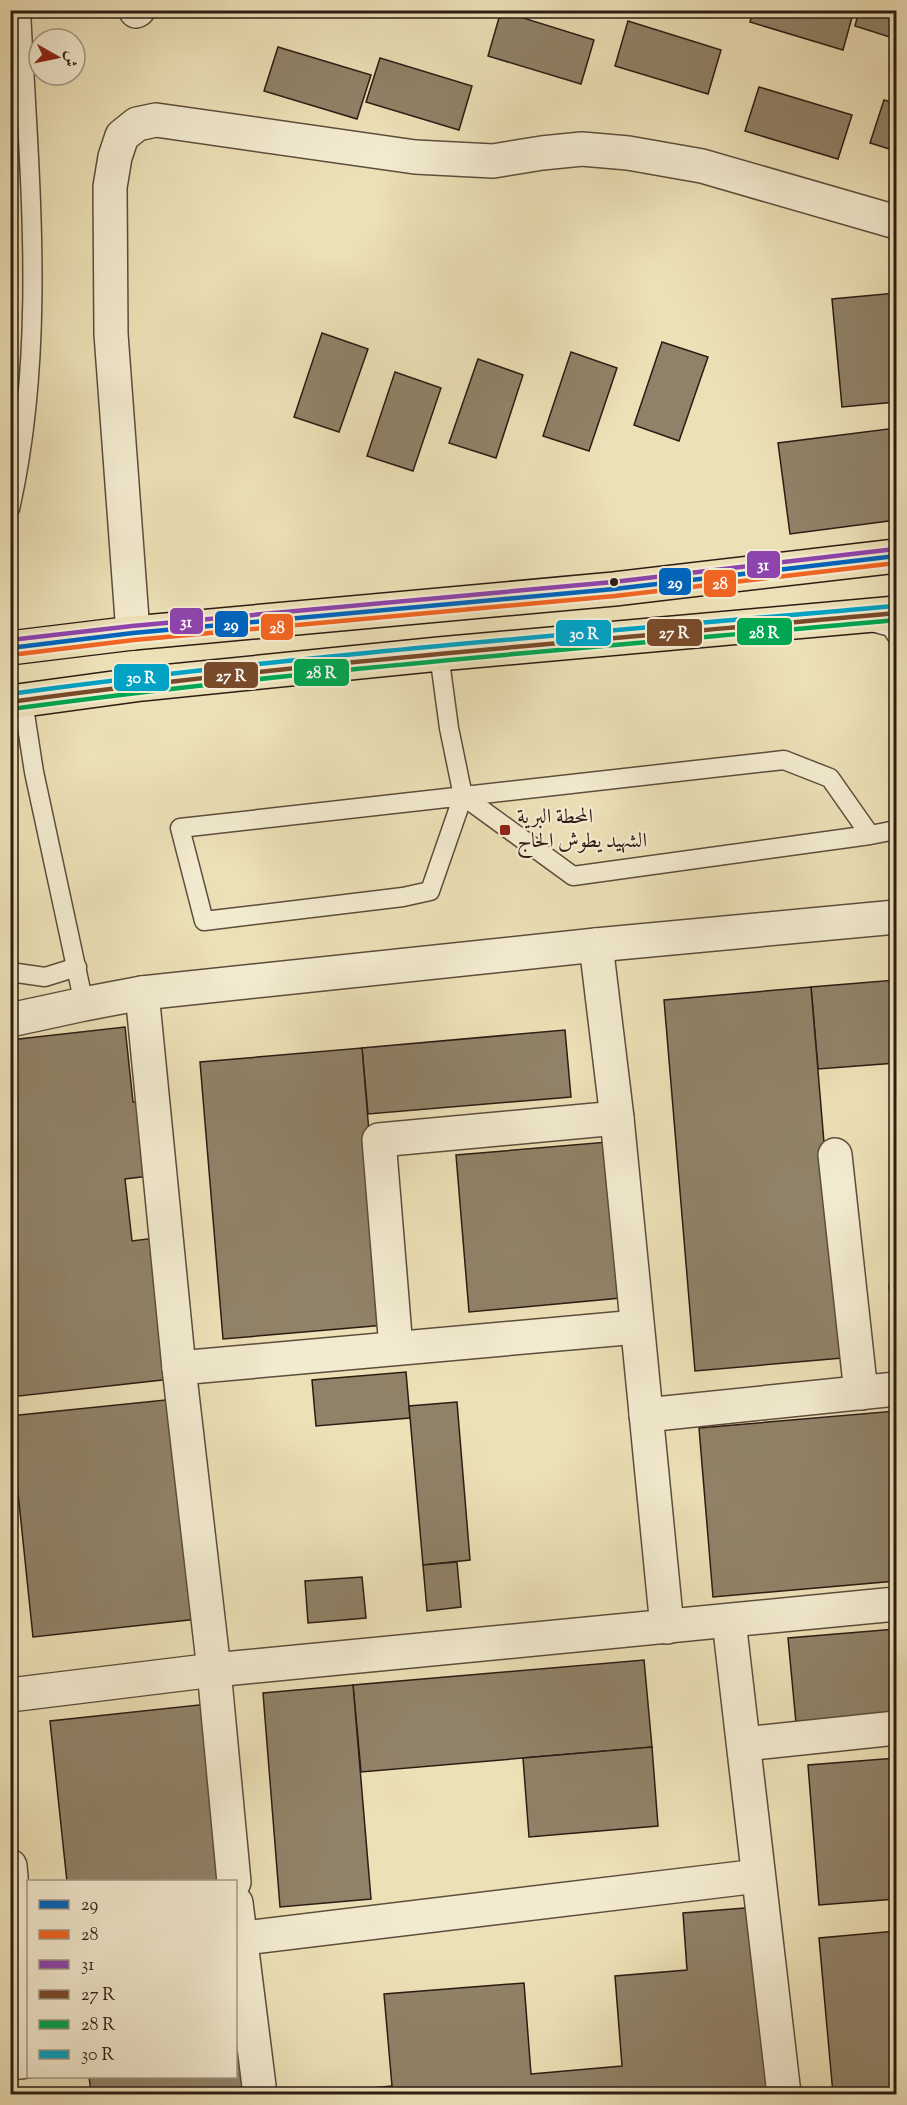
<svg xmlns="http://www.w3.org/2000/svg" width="907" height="2105" font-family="'Sorts Mill Goudy',Amiri,serif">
<rect width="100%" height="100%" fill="#ece0b6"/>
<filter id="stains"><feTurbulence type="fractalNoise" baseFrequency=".00333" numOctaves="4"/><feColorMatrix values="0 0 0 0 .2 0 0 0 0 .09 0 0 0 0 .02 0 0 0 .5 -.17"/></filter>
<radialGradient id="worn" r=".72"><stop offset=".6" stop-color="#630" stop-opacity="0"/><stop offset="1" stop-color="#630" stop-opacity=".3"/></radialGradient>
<!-- building -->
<g fill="#908268" stroke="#2d1c14" stroke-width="1.5">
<polygon points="753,10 854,10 843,50 750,22"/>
<polygon points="859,10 896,10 896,39 855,26"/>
<polygon points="501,11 594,40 581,84 488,56"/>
<polygon points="628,21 721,50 708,94 615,66"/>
<polygon points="278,47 371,75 357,119 264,91"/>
<polygon points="380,58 472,86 459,130 366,102"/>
<polygon points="759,87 852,115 838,159 745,131"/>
<polygon points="884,100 896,103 896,151 870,143"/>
<polygon points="896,293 896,402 842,407 832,299"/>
<polygon points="322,333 368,349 339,432 294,417"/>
<polygon points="662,342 708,357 679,441 634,425"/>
<polygon points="571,352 617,368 589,451 543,436"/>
<polygon points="478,359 523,375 496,458 449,443"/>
<polygon points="395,372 441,388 413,471 367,456"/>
<polygon points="896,428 896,520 790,534 778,443"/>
<polygon points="896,980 896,1063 818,1069 811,987"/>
<polygon points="811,987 842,1358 695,1371 664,1000"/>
<polygon points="125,1027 133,1102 150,1101 158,1175 125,1179 132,1241 155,1238 171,1379 10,1397 10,1040"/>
<polygon points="565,1030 571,1097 368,1114 362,1048"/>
<polygon points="362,1048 385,1325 223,1339 200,1062"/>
<polygon points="608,1142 621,1298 469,1312 456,1155"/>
<polygon points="889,1286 896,1286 896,1357"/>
<polygon points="406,1372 410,1418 316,1426 312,1380"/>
<polygon points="175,1399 198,1619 33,1637 10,1416"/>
<polygon points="457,1402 470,1560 423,1565 409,1406"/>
<polygon points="896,1411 896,1581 713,1597 699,1428"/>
<polygon points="457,1562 461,1607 427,1611 423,1565"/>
<polygon points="362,1577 366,1618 308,1623 305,1581"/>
<polygon points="896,1629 896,1715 796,1723 788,1638"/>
<polygon points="644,1660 652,1747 361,1772 353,1685"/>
<polygon points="353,1685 371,1899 280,1907 263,1693"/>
<polygon points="208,1704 226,1882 67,1882 50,1721"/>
<polygon points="652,1747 658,1826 529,1837 523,1758"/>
<polygon points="896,1758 896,1899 819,1905 808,1765"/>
<polygon points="757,1907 773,2094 306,2094 392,2086 384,1994 524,1983 531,2074 622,2066 615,1976 687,1970 683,1913"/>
<polygon points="896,1931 896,2094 833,2094 819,1938"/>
<polygon points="236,1957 252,2093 91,2094 89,2076 236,2076"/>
</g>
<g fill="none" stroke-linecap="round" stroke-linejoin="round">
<defs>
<g id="lane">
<path d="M10 509C47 345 29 177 21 10"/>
<polyline points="872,622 891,627 896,635"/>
<polyline points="439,654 449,728 463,796"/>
<polyline points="23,701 34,772 84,1004"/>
<polyline points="870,835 830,778 784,760 180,828 204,921 403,897 430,891 463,796 573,876 870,835 896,830"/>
<polyline points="10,972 45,977 77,967"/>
</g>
<g id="street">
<polyline points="136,11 138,10"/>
<polyline points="133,633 111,334 110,187 115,157 122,136 137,124 156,120 415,157 493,161 542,153 582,149 628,153 702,166 896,222"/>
<polyline points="596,945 617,1118 667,1627"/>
<polyline points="142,993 179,1368 214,1670 234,1882"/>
<polyline points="10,1020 84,1004 142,993 596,945 896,917"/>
<polyline points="835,1155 861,1393"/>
<polyline points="396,1348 379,1140 617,1118"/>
<polyline points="179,1368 637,1327"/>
<polyline points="646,1415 896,1389"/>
<polyline points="729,1621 784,2094"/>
<polyline points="10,1695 214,1670 896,1604"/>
<polyline points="744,1744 896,1728"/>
<polyline points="10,1866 27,2061 10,2063"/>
<polyline points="236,1903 260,2094"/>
<polyline points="236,1939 758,1876"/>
</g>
<g id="primary">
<polyline points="10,648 133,633 614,589 896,556"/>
<polyline points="10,702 142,684 439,654 896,613"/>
</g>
</defs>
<!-- lane casing -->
<use href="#lane" stroke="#5d4d3c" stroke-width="21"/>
<!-- street casing -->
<use href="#street" stroke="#5d4d3c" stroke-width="36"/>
<!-- primary casing -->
<use href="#primary" stroke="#2d1c14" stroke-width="36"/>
<!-- lane -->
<use href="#lane" stroke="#f3ebd0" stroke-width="18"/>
<!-- street -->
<use href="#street" stroke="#f3ebd0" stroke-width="33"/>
<!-- primary -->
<use href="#primary" stroke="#ece0b6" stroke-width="33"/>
<defs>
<polyline id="bus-1" points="10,648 133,633 614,589 896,556"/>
<polyline id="bus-2" points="11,655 134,640 615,596 896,563"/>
<polyline id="bus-3" points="10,640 132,626 613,582 895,549"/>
<path id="bus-4" d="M10 702C304 662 601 640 896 613"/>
<path id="bus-5" d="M11 709C305 669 601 647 896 620"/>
<path id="bus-6" d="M10 694C304 654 600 632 895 606"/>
</defs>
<!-- bus-1 casing -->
<use href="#bus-1" stroke="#f3ebd0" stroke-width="9"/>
<!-- bus-2 casing -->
<use href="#bus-2" stroke="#f3ebd0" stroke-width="9"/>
<!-- bus-3 casing -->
<use href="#bus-3" stroke="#f3ebd0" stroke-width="9"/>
<!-- bus-4 casing -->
<use href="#bus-4" stroke="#f3ebd0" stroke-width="9"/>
<!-- bus-5 casing -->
<use href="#bus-5" stroke="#f3ebd0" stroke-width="9"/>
<!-- bus-6 casing -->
<use href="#bus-6" stroke="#f3ebd0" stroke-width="9"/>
<!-- bus-1 -->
<use href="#bus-1" stroke="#0065bd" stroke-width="4.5"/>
<!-- bus-2 -->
<use href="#bus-2" stroke="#f26522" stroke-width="4.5"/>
<!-- bus-3 -->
<use href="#bus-3" stroke="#8e44ad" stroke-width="4.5"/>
<!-- bus-4 -->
<use href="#bus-4" stroke="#7a4b2a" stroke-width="4.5"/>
<!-- bus-5 -->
<use href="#bus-5" stroke="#00a651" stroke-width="4.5"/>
<!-- bus-6 -->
<use href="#bus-6" stroke="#02a2c5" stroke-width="4.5"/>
</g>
<!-- markers -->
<circle fill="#2d1c14" stroke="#f3ebd0" stroke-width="2" cx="614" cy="582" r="5"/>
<rect fill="#8f2418" stroke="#f3ebd0" stroke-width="2" x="499" y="824" width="12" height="12" rx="3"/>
<g text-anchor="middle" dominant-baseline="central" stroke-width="4.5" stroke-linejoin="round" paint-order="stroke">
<!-- poi labels -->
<g font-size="21" fill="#2d1c14" stroke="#f3ebd0" text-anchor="start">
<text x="517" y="818">المحطة البرية<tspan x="517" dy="24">الشهيد يطوش الحاج</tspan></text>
</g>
</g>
<g stroke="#f3ebd0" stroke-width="2">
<rect x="746" y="550" width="35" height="29" rx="6" fill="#8e44ad"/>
<rect x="658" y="567" width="34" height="29" rx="6" fill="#0065bd"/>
<rect x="703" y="569" width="34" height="29" rx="6" fill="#f26522"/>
<rect x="169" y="607" width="35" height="28" rx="6" fill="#8e44ad"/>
<rect x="214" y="610" width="35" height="28" rx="6" fill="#0065bd"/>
<rect x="260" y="613" width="34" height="28" rx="6" fill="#f26522"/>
<rect x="736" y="617" width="57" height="29" rx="6" fill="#00a651"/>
<rect x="646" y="618" width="57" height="29" rx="6" fill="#7a4b2a"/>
<rect x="555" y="619" width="57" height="28" rx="6" fill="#02a2c5"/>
<rect x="293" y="658" width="57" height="29" rx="6" fill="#00a651"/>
<rect x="203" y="661" width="56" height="28" rx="6" fill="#7a4b2a"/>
<rect x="113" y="663" width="57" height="29" rx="6" fill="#02a2c5"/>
</g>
<g font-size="16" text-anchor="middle" font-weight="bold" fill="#fff">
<text x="763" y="570">31</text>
<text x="675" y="588">29</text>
<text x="720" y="589">28</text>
<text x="186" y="627">31</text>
<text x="231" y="630">29</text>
<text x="277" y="633">28</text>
<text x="764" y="638">28 R</text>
<text x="674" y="638">27 R</text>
<text x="584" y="639">30 R</text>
<text x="321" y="678">28 R</text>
<text x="231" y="681">27 R</text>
<text x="141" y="683">30 R</text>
</g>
<!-- margin -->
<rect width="907" height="2105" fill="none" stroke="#ece0b6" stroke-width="36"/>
<rect x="12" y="12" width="883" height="2081" fill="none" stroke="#2d1c14" stroke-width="3"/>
<rect x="18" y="18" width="871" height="2069" fill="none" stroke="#2d1c14" stroke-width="1.5"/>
<!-- legend -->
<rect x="27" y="1880" width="210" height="198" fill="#f3ebd0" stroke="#a49885" stroke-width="1.5"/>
<rect x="39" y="1900" width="30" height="9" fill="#0065bd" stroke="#a49885" stroke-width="1.5"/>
<text x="81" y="1910" font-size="18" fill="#2d1c14">29</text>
<rect x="39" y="1930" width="30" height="9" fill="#f26522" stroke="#a49885" stroke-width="1.5"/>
<text x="81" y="1940" font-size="18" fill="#2d1c14">28</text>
<rect x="39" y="1960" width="30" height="9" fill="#8e44ad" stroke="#a49885" stroke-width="1.5"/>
<text x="81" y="1970" font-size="18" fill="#2d1c14">31</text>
<rect x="39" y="1990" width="30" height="9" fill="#7a4b2a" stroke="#a49885" stroke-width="1.5"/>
<text x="81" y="2000" font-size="18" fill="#2d1c14">27 R</text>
<rect x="39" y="2020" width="30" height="9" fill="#00a651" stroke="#a49885" stroke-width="1.5"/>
<text x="81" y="2030" font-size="18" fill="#2d1c14">28 R</text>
<rect x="39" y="2050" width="30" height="9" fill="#02a2c5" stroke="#a49885" stroke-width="1.5"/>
<text x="81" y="2060" font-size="18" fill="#2d1c14">30 R</text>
<!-- north arrow -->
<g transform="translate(57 57) rotate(99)"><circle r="28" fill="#f3ebd0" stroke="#a49885" stroke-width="1.5"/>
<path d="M0-4.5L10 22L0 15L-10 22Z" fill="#8f2418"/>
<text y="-9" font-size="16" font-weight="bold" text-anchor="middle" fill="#2d1c14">ش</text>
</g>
<rect width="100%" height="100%" filter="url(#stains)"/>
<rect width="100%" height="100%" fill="url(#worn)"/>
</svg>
